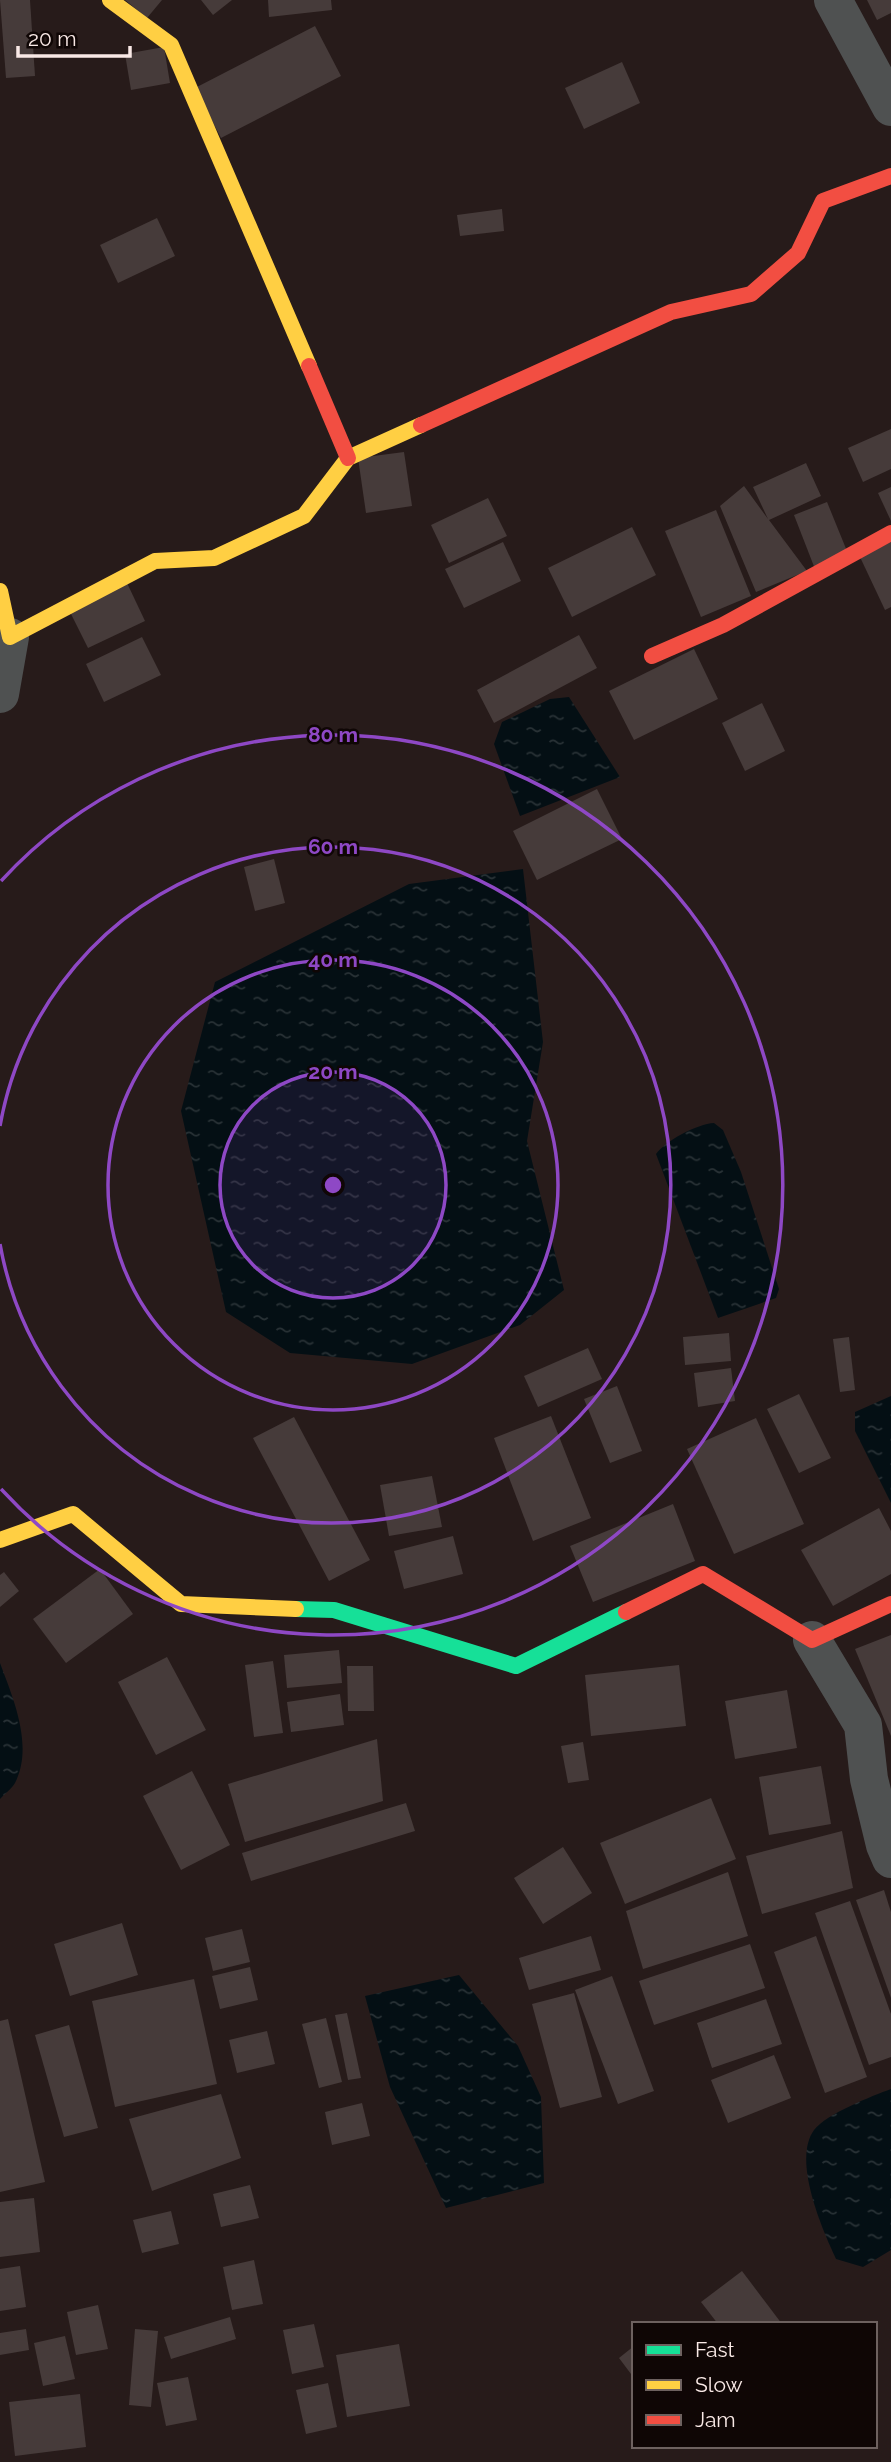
<svg xmlns="http://www.w3.org/2000/svg" width="891" height="2462" font-family="Raleway,sans-serif">
<defs>
<pattern id="water-ripples" width="26" height="14" patternUnits="userSpaceOnUse" patternTransform="scale(1.75)"><rect width="26" height="14" fill="#040f14"/><path d="M2 4q2-2 4 0t4 0M15 11q2-2 4 0t4 0" fill="none" stroke="#293236"/></pattern>
</defs>
<rect width="100%" height="100%" fill="#271b1a"/>
<!-- water -->
<g fill="url(#water-ripples)">
<polygon points="569,697 620,777 520,816 494,744 502,722 550,699"/>
<polygon points="523,869 543,1042 527,1141 564,1290 520,1325 412,1364 290,1353 226,1312 181,1111 215,982 409,884"/>
<path d="M714 1123 723 1130 741 1172 779 1289 776 1298 718 1318 656 1154C665 1141 697 1124 714 1123Z"/>
<polygon points="891,1396 891,1503 855,1431 855,1412"/>
<path d="M0 1663C13 1698 34 1746 15 1783 12 1788 5 1794 0 1799Z"/>
<polygon points="459,1975 518,2046 541,2097 544,2183 446,2208 390,2087 365,1996"/>
<path d="M891 2089V2250L863 2267 836 2259C822 2229 792 2160 814 2130 826 2114 872 2096 891 2089Z"/>
</g>
<!-- building -->
<g fill="#463b3a">
<polygon points="0,0 30,0 35,76 6,78"/>
<polygon points="125,0 162,0 147,18"/>
<polygon points="201,0 232,0 213,15"/>
<polygon points="268,0 331,0 332,10 269,17"/>
<polygon points="867,0 891,0 891,13 877,20"/>
<polygon points="315,26 341,76 221,138 195,88"/>
<polygon points="164,47 170,83 131,90 125,54"/>
<polygon points="622,62 640,103 584,129 565,88"/>
<polygon points="502,209 504,231 460,236 457,215"/>
<polygon points="157,218 175,256 118,283 100,245"/>
<polygon points="891,429 891,469 863,482 848,448"/>
<polygon points="404,452 412,506 366,513 358,458"/>
<polygon points="806,463 821,496 769,520 807,571 756,592 720,506 744,486 768,519 753,487"/>
<polygon points="891,487 891,521 878,493"/>
<polygon points="488,498 507,536 449,563 431,525"/>
<polygon points="827,502 849,556 815,569 794,515"/>
<polygon points="716,510 751,596 701,617 665,531"/>
<polygon points="632,527 656,575 572,617 548,568"/>
<polygon points="503,542 521,581 464,608 445,569"/>
<polygon points="891,542 891,607 885,610 860,557"/>
<polygon points="127,583 145,621 88,648 69,610"/>
<polygon points="579,635 597,668 494,723 477,690"/>
<polygon points="142,637 161,675 104,702 86,664"/>
<polygon points="694,649 718,699 634,740 609,691"/>
<polygon points="762,703 785,751 745,771 722,723"/>
<polygon points="597,789 622,839 537,880 513,831"/>
<polygon points="274,859 285,903 255,911 244,867"/>
<polygon points="729,1333 731,1361 685,1365 683,1337"/>
<polygon points="849,1337 855,1390 840,1392 833,1339"/>
<polygon points="588,1348 602,1379 538,1407 524,1376"/>
<polygon points="731,1368 735,1401 698,1407 694,1373"/>
<polygon points="617,1386 642,1451 610,1463 584,1399"/>
<polygon points="799,1394 831,1458 799,1473 767,1409"/>
<polygon points="551,1416 591,1518 533,1541 494,1438"/>
<polygon points="294,1417 370,1560 329,1581 253,1438"/>
<polygon points="756,1418 804,1524 734,1554 687,1449"/>
<polygon points="432,1476 442,1527 389,1536 380,1485"/>
<polygon points="673,1504 695,1561 593,1602 570,1546"/>
<polygon points="879,1508 891,1531 891,1574 833,1606 801,1550"/>
<polygon points="453,1536 463,1574 404,1589 394,1551"/>
<polygon points="100,1569 133,1614 66,1663 33,1619"/>
<polygon points="4,1572 19,1591 0,1607 0,1575"/>
<polygon points="891,1635 891,1736 855,1649"/>
<polygon points="339,1650 342,1683 287,1688 284,1655"/>
<polygon points="167,1657 206,1730 156,1755 118,1682"/>
<polygon points="273,1661 283,1733 254,1737 245,1665"/>
<polygon points="679,1665 686,1726 591,1736 585,1675"/>
<polygon points="347,1666 373,1666 374,1711 348,1711"/>
<polygon points="787,1690 797,1748 735,1759 725,1701"/>
<polygon points="340,1694 344,1725 291,1732 287,1702"/>
<polygon points="377,1739 383,1801 245,1842 228,1784"/>
<polygon points="583,1742 589,1780 568,1783 561,1746"/>
<polygon points="821,1766 831,1824 769,1835 759,1777"/>
<polygon points="192,1771 230,1845 181,1870 143,1796"/>
<polygon points="711,1798 736,1859 625,1904 600,1843"/>
<polygon points="406,1803 415,1831 251,1881 242,1853"/>
<polygon points="842,1831 853,1888 762,1914 746,1856"/>
<polygon points="563,1847 592,1893 543,1924 514,1878"/>
<polygon points="728,1872 748,1936 643,1969 626,1911"/>
<polygon points="884,1890 891,1912 891,1998 856,1900"/>
<polygon points="850,1901 891,2014 891,2057 869,2065 815,1913"/>
<polygon points="122,1923 138,1975 70,1996 54,1944"/>
<polygon points="242,1929 250,1962 213,1971 205,1938"/>
<polygon points="591,1936 601,1970 529,1990 519,1958"/>
<polygon points="816,1936 867,2077 825,2093 774,1952"/>
<polygon points="750,1944 765,1988 654,2025 639,1981"/>
<polygon points="250,1967 258,2000 220,2009 212,1976"/>
<polygon points="612,1976 654,2091 618,2104 575,1990"/>
<polygon points="194,1979 217,2084 115,2107 92,2001"/>
<polygon points="574,1993 602,2097 560,2108 532,2004"/>
<polygon points="766,1999 782,2044 712,2068 697,2023"/>
<polygon points="347,2013 361,2078 348,2080 335,2015"/>
<polygon points="326,2018 342,2082 319,2088 302,2024"/>
<polygon points="8,2019 45,2182 0,2192 0,2021"/>
<polygon points="69,2025 98,2128 64,2137 35,2035"/>
<polygon points="267,2031 275,2064 237,2073 229,2040"/>
<polygon points="774,2055 791,2098 728,2123 711,2080"/>
<polygon points="221,2094 241,2158 152,2191 129,2119"/>
<polygon points="362,2103 370,2136 332,2145 325,2112"/>
<polygon points="250,2185 259,2218 221,2227 213,2194"/>
<polygon points="34,2198 40,2252 0,2257 0,2202"/>
<polygon points="171,2211 179,2244 142,2253 133,2220"/>
<polygon points="254,2260 263,2304 232,2310 223,2267"/>
<polygon points="20,2266 26,2307 0,2311 0,2269"/>
<polygon points="742,2271 782,2324 718,2324 701,2302"/>
<polygon points="98,2305 108,2349 76,2355 67,2312"/>
<polygon points="230,2317 236,2339 171,2359 164,2337"/>
<polygon points="314,2324 324,2367 292,2374 283,2330"/>
<polygon points="26,2329 29,2350 0,2355 0,2333"/>
<polygon points="135,2329 158,2331 151,2407 129,2405"/>
<polygon points="65,2336 75,2379 43,2386 34,2343"/>
<polygon points="399,2344 410,2406 347,2417 336,2355"/>
<polygon points="634,2346 634,2378 619,2358"/>
<polygon points="188,2377 197,2420 166,2426 157,2383"/>
<polygon points="328,2383 337,2427 306,2434 296,2390"/>
<polygon points="80,2394 86,2447 15,2456 9,2402"/>
</g>
<g fill="none" stroke-linecap="round" stroke-linejoin="round">
<!-- street -->
<g stroke="#4f5151" stroke-width="38">
<polyline points="833,0 891,107"/>
<polyline points="0,694 10,637"/>
<polyline points="812,1640 863,1725 869,1779 885,1845 891,1859"/>
</g>
<!-- fast -->
<polyline stroke="#16e098" stroke-width="16" points="296,1609 334,1610 516,1666 626,1612"/>
<!-- slow -->
<g stroke="#ffcf43" stroke-width="16">
<polyline points="110,0 171,45 309,366"/>
<polyline points="0,591 10,637 155,561 214,558 304,516 348,458 421,425"/>
<polyline points="0,1540 73,1514 181,1604 296,1609"/>
</g>
<!-- jam -->
<g stroke="#f24e42" stroke-width="16">
<polyline points="309,366 348,458"/>
<polyline points="421,425 671,312 751,294 798,253 823,201 891,176"/>
<polyline points="652,656 723,625 891,533"/>
<polyline points="626,1612 703,1574 812,1640 891,1604"/>
</g>
</g>
<!-- distance rings -->
<circle cx="333" cy="1185" r="113" fill="#8e48c5" fill-opacity=".12"/>
<g fill="none" stroke="#8e48c5" stroke-width="3.5">
<circle cx="333" cy="1185" r="113"/>
<circle cx="333" cy="1185" r="225"/>
<path d="M0 1126A338 338 0 1 1 0 1244"/>
<path d="M1 881A450 450 0 1 1 1 1489"/>
</g>
<circle cx="333" cy="1185" r="10" fill="#8e48c5" stroke="#0f0605" stroke-width="3.5"/>
<g font-size="21" text-anchor="middle" font-weight="bold" fill="#8e48c5" stroke="#0f0605" stroke-width="5" stroke-linejoin="round" paint-order="stroke">
<text x="333" y="742">80 m</text>
<text x="333" y="854">60 m</text>
<text x="333" y="967">40 m</text>
<text x="333" y="1079">20 m</text>
</g>
<!-- legend -->
<rect x="632" y="2322" width="245" height="126" fill="#0f0605" stroke="#6d615f" stroke-width="2"/>
<rect x="646" y="2345" width="35" height="10" fill="#16e098" stroke="#6d615f" stroke-width="2"/>
<text x="695" y="2357" font-size="21" fill="#f9e9e6">Fast</text>
<rect x="646" y="2380" width="35" height="10" fill="#ffcf43" stroke="#6d615f" stroke-width="2"/>
<text x="695" y="2392" font-size="21" fill="#f9e9e6">Slow</text>
<rect x="646" y="2415" width="35" height="10" fill="#f24e42" stroke="#6d615f" stroke-width="2"/>
<text x="695" y="2427" font-size="21" fill="#f9e9e6">Jam</text>
<!-- scale -->
<path d="M18 46v10h112v-10" fill="none" stroke="#f9e9e6" stroke-width="3.5"/>
<text x="28" y="46" font-size="21" fill="#f9e9e6" stroke="#0f0605" stroke-width="5" paint-order="stroke">20 m</text>
</svg>
